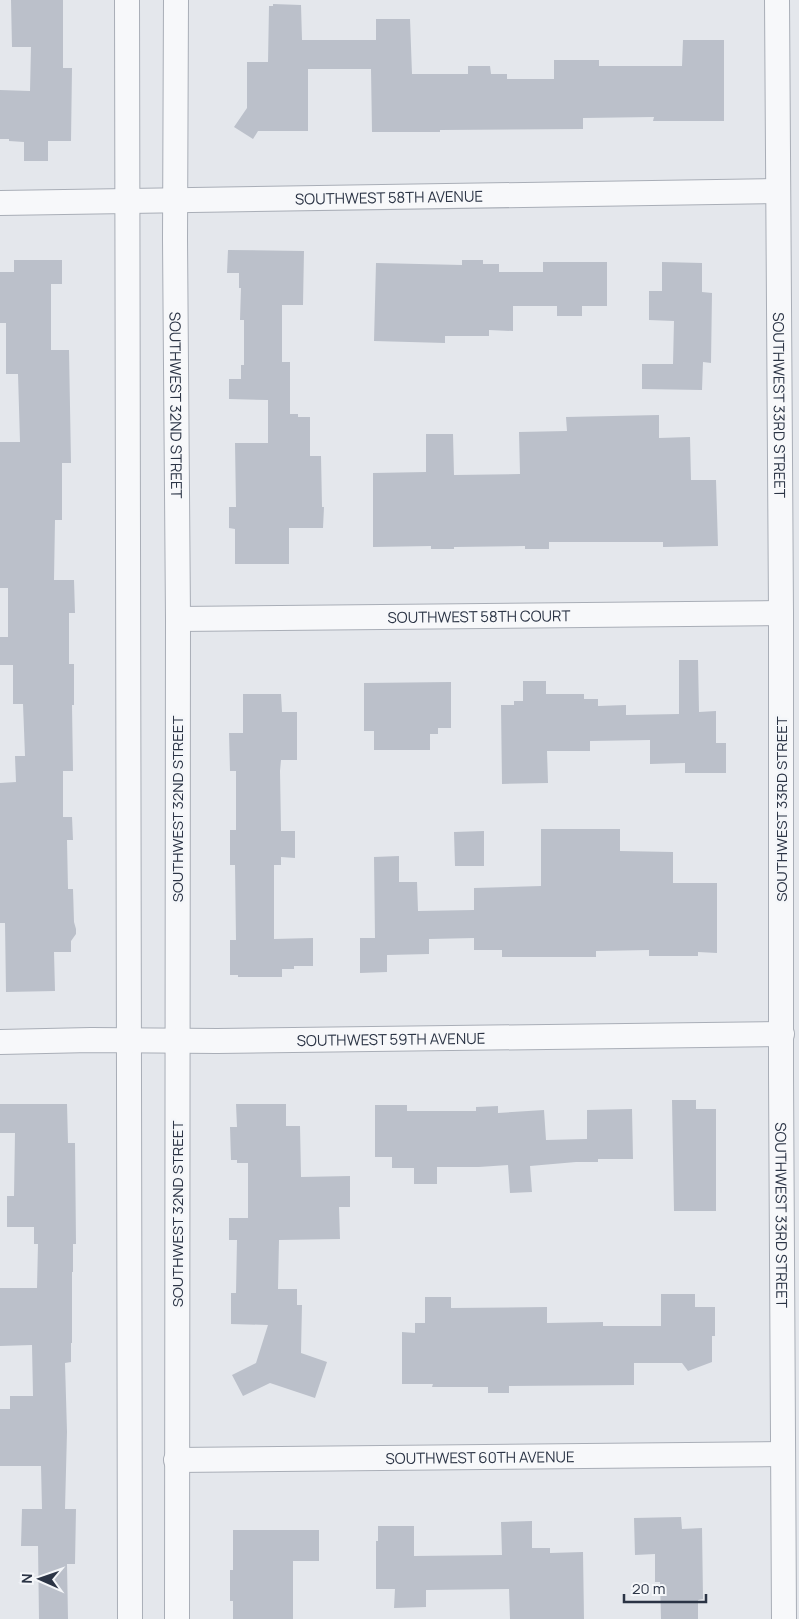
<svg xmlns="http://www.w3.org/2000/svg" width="799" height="1619" font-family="Manrope,sans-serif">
<rect width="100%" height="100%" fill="#e4e7ec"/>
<!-- building -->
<g fill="#bbc0ca">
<polygon points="11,0 63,0 63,68 72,68 71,141 48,141 48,161 24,161 24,142 9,141 9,139 0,139 0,90 30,91 31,47 12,47"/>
<polygon points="273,4 301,5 302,40 376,40 376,19 410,19 412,74 468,74 468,66 490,66 491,74 507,74 507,79 554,79 554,60 599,60 599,66 682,66 683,40 724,40 724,121 653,121 654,117 583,118 583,129 440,130 440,132 372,132 371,69 308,69 308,131 258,131 253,139 234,127 247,108 247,62 268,62 269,6 273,6"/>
<polygon points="228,250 304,251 303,305 282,305 282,362 290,362 290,414 298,414 298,417 310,417 310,456 321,456 322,507 324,507 323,528 289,528 289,564 235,564 235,529 229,528 229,507 236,507 235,443 268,443 268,400 229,399 229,379 241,379 241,365 244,365 244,320 240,320 241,288 239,288 239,273 227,273"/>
<polygon points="14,260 62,260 62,284 51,284 51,350 69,350 71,463 62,463 62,520 55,520 54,580 74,580 75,613 69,613 69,664 74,664 74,705 72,705 73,771 63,771 63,817 72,817 73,840 67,840 68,889 73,889 74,922 76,929 76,934 71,941 71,952 54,952 55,991 6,992 5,923 0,923 0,783 16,782 15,756 25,756 23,704 13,704 13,665 0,665 0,637 8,637 8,588 0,588 0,442 20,442 18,374 6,374 6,323 0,323 0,272 14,272"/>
<polygon points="462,260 483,260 483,264 499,264 499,272 543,272 543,262 607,262 607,306 582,306 582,316 557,316 557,306 513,306 513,331 489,330 489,336 445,336 445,343 374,341 376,263 462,265"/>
<polygon points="662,262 702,263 702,292 712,293 711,363 703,362 702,390 642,389 642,364 673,364 674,321 649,320 649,291 662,291"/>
<polygon points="659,415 659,438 690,437 691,480 716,480 718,546 663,547 663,542 549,542 549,549 525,549 525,546 454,547 454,549 431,549 431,546 373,547 373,473 426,472 426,434 453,434 454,475 520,474 519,432 567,431 566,417"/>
<polygon points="679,660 698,660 699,712 716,711 716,743 726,743 726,773 685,773 685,763 650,764 650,740 590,741 590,751 547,751 548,783 502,784 501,705 514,705 514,701 523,701 523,681 546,681 546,694 584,694 584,699 598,699 598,706 626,705 626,715 679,714"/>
<polygon points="451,682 451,728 438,728 438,734 430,734 430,750 374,750 374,731 364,731 364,683"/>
<polygon points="243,694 281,694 282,712 297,712 297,760 281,760 280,771 281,831 295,831 295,858 281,857 281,865 274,865 274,939 313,938 313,966 294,966 294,969 282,969 282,977 238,977 238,975 230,975 230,940 236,940 235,865 230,865 230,830 236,830 236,771 230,771 229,733 243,733"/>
<polygon points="541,829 620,829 620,851 673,852 673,883 717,883 717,953 698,952 698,956 649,956 649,950 596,951 596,957 502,957 502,950 474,950 474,938 429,939 429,954 387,955 387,972 360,973 360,938 375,938 374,857 399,856 399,882 417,882 418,911 474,910 474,888 541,886"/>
<polygon points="484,831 484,866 455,866 454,832"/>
<polygon points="672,1100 696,1100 696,1109 716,1109 716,1211 674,1211"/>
<polygon points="0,1104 67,1104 68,1143 75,1143 76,1244 73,1244 73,1272 72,1272 72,1343 71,1343 71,1362 65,1363 67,1432 65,1509 76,1509 75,1564 67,1564 68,1619 39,1619 38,1546 21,1546 22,1509 42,1509 41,1466 0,1466 0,1409 10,1409 10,1396 33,1396 32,1345 0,1346 0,1288 37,1288 38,1244 34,1244 34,1227 7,1227 7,1196 14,1196 15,1133 0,1133"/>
<polygon points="236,1104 286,1104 286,1126 300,1126 301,1177 350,1176 350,1207 339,1207 340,1239 279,1240 278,1289 297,1289 297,1305 302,1305 301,1353 327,1362 315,1398 270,1383 243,1396 232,1375 256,1363 268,1325 231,1324 231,1293 236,1293 237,1240 229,1240 229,1218 248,1218 248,1163 237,1163 237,1160 231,1160 230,1127 237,1127"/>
<polygon points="375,1105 407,1105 407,1111 476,1111 476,1107 498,1106 498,1113 544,1110 546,1140 587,1139 587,1110 632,1109 633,1159 598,1159 598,1162 576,1162 530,1166 532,1192 510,1193 508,1165 479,1167 437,1167 437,1184 414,1184 414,1168 392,1168 392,1157 375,1157"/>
<polygon points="661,1294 695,1294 695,1307 715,1307 715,1336 712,1336 712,1362 688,1371 682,1363 634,1363 634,1385 509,1386 509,1393 488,1393 488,1387 432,1387 433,1384 402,1384 402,1332 415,1333 415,1323 425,1323 425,1297 451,1297 451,1308 547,1307 547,1323 603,1322 603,1326 661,1326"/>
<polygon points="681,1517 682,1529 702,1528 703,1599 698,1600 698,1619 661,1619 660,1582 655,1582 655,1554 635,1555 634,1518"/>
<polygon points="532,1521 532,1548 550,1548 550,1553 583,1552 584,1619 510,1619 509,1589 426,1590 426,1607 394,1608 395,1589 376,1589 376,1541 378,1541 378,1526 414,1526 414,1556 502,1555 501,1522"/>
<polygon points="233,1530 319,1530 319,1561 293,1561 293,1619 233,1619 233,1601 230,1601 230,1570 233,1570"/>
</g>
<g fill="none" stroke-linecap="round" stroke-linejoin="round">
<defs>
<g id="minor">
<polyline points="127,0 130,1619"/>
<path id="s1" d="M176 0 175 239 178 619 177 1619"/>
<path id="s2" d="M777 0 781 613V1075L784 1619"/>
<path id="s3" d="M0 203 777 191"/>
<path id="s4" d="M178 619 781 613"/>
<path id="s5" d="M0 1042 91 1040 217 1041 782 1034"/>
<path id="s6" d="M176 1460 783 1454"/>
</g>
</defs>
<!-- minor casing -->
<use href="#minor" stroke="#a9aeb7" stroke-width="26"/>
<!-- minor -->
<use href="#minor" stroke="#f7f8fa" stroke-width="24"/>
</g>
<g text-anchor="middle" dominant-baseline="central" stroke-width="5" stroke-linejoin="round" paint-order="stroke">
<!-- street labels -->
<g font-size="15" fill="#2b3445" stroke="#f4f6f9">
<text stroke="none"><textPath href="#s3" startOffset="389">SOUTHWEST 58TH AVENUE</textPath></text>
<text stroke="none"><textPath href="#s1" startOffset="405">SOUTHWEST 32ND STREET</textPath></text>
<text stroke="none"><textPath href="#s2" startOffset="405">SOUTHWEST 33RD STREET</textPath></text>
<text stroke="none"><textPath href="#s4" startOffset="301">SOUTHWEST 58TH COURT</textPath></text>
<text transform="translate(177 809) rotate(-90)">SOUTHWEST 32ND STREET</text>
<text transform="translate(781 809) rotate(-90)">SOUTHWEST 33RD STREET</text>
<text stroke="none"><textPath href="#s5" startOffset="391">SOUTHWEST 59TH AVENUE</textPath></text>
<text transform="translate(177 1214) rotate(-90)">SOUTHWEST 32ND STREET</text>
<text stroke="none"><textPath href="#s2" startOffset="1215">SOUTHWEST 33RD STREET</textPath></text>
<text stroke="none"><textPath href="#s6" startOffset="304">SOUTHWEST 60TH AVENUE</textPath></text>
</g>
</g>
<!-- north arrow -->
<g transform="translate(40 1579) rotate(272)" stroke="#f4f6f9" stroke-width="4" paint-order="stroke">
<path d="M0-4L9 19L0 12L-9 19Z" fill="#2b3445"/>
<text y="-8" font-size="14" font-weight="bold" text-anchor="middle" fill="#2b3445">N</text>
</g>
<!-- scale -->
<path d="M624 1594v8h82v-8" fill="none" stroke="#2b3445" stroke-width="2.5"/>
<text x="632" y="1594" font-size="15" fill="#2b3445" stroke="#f4f6f9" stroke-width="4" paint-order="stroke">20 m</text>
</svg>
